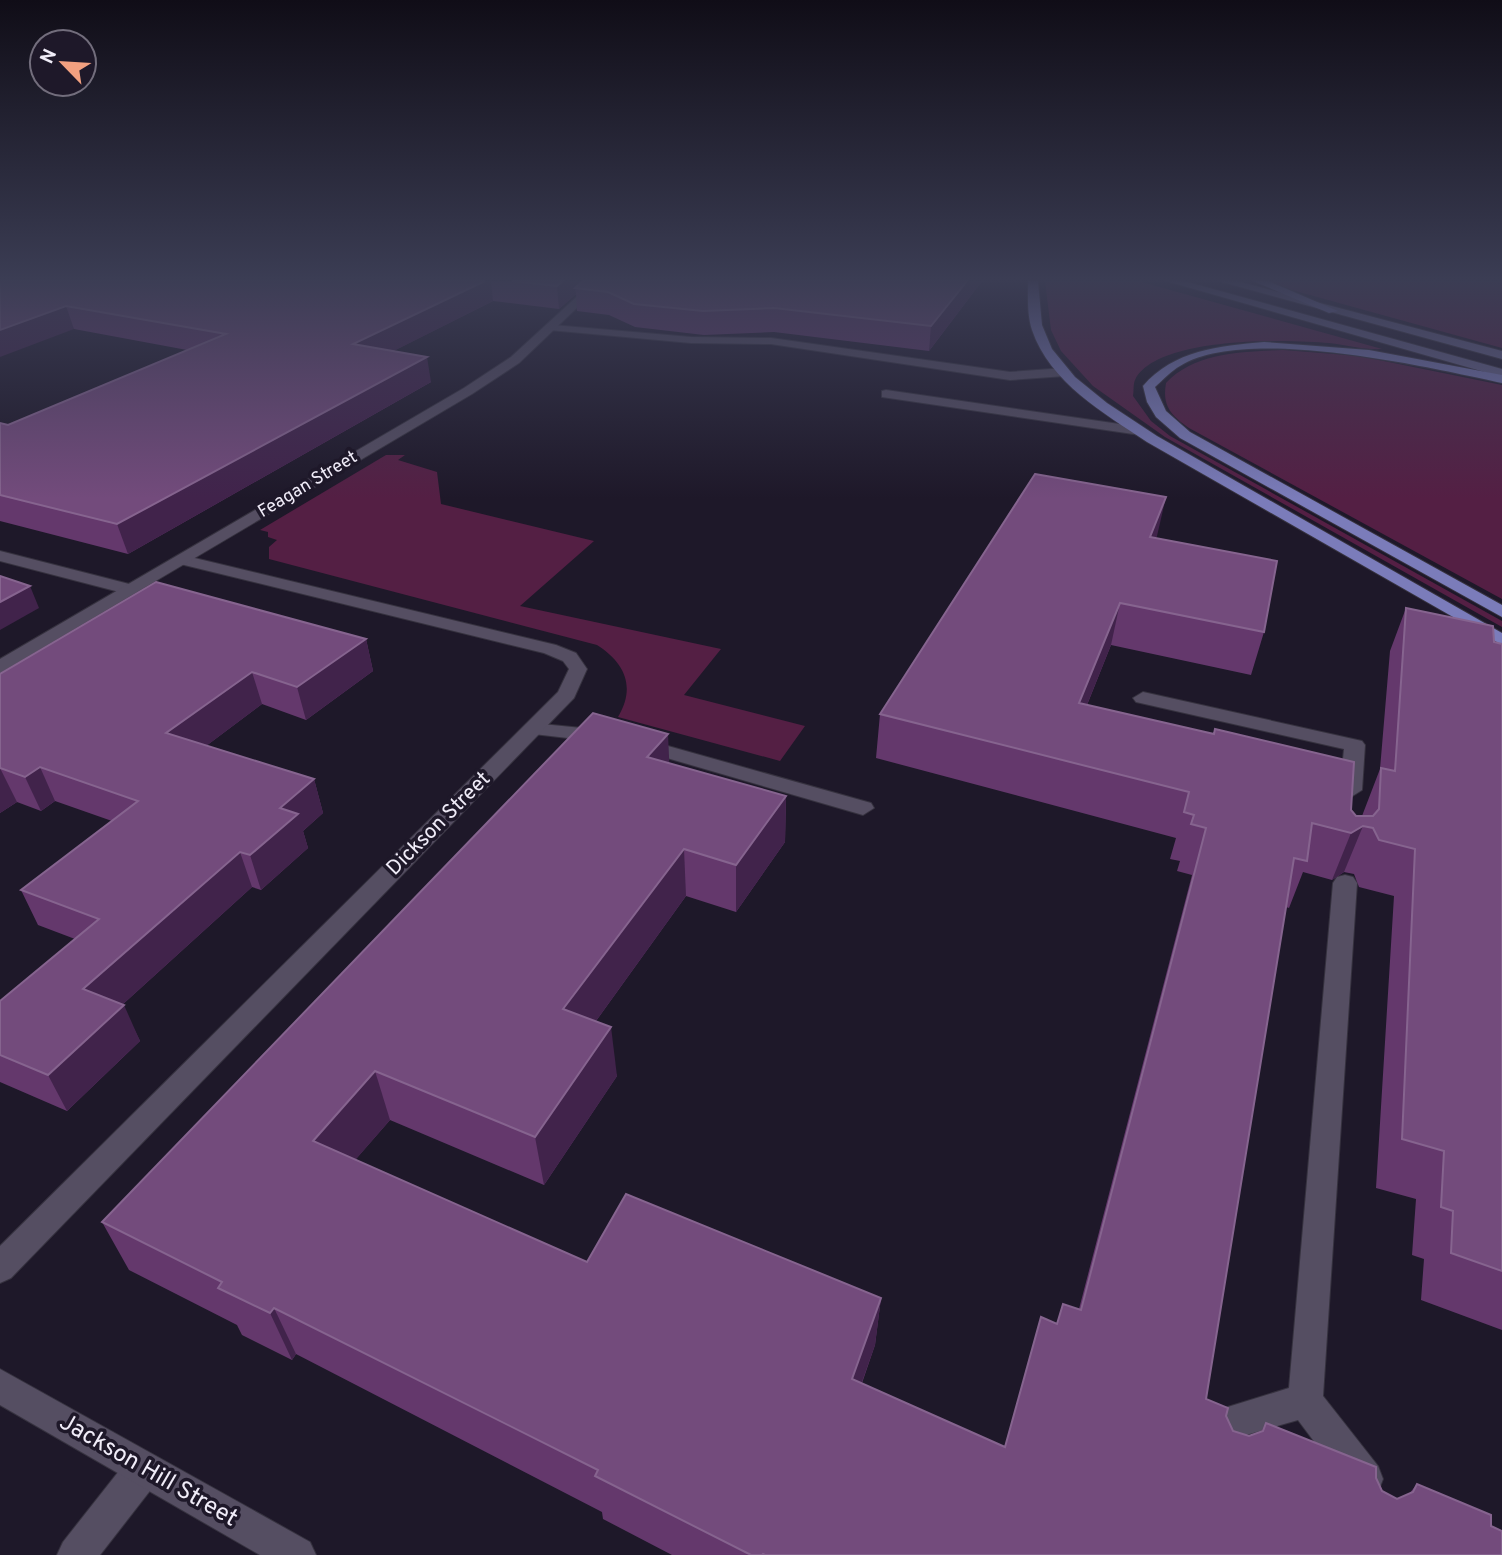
<svg xmlns="http://www.w3.org/2000/svg" width="1502" height="1555" font-family="Overpass,sans-serif">
<rect width="100%" height="100%" fill="#1e1829"/>
<!-- green -->
<g fill="#541f44">
<path d="M1045 281H1138L1382 349C1364 350 1347 345 1329 343 1288 339 1156 336 1135 380 1133 384 1134 391 1133 396L1151 421 1170 436 1502 621V627L1165 437 1093 386 1061 351 1051 330Z"/>
<polygon points="1265,281 1502,281 1502,348 1281,287"/>
<path d="M1283 350 1359 356 1502 385V599L1189 428C1171 415 1162 406 1166 383 1195 352 1243 352 1283 350Z"/>
<path d="M386 455H405L398 460 437 472 441 504 594 541 520 606 721 649 684 695 805 726 780 761 618 717C636 687 625 663 597 645L269 559V547L277 540 268 537V532L260 530Z"/>
</g>
<g fill="none" stroke-linecap="round" stroke-linejoin="round">
<defs>
<g id="service">
<polygon points="553,325 691,337 771,338 1010,372 1065,368 1071,372 1065,376 1010,380 771,344 691,343 549,330 549,326"/>
<polygon points="886,390 1140,427 1147,431 1140,435 882,397 882,391"/>
<polygon points="1143,692 1362,741 1365,745 1362,790 1351,797 1340,790 1344,749 1136,702 1133,698"/>
<polygon points="532,723 602,730 612,736 602,742 525,733 522,729"/>
<polygon points="643,739 871,803 874,808 863,815 636,749 633,745 636,741"/>
<polygon points="1345,875 1353,877 1357,883 1323,1396 1378,1466 1383,1479 1378,1492 1365,1497 1352,1492 1298,1420 1246,1435 1239,1463 1226,1468 1213,1463 1208,1450 1218,1410 1289,1388 1333,883 1337,877"/>
</g>
<g id="minor">
<polygon points="0,551 137,586 139,590 131,595 0,561"/>
<polygon points="182,555 556,645 576,653 587,669 574,698 11,1278 0,1283 0,1246 558,692 569,669 563,661 544,653 176,563 174,560"/>
<polygon points="143,1452 156,1457 161,1470 156,1483 100,1555 57,1555 63,1542 130,1457"/>
</g>
<g id="tertiary">
<polygon points="594,281 605,281 519,363 472,394 0,673 0,659 464,388 511,357"/>
<polygon points="0,1369 310,1542 316,1555 260,1555 0,1405"/>
</g>
<g id="secondary">
<polygon points="1166,281 1184,281 1502,369 1502,377"/>
<polygon points="1218,281 1237,281 1502,351 1502,359"/>
</g>
<g id="primary">
<path d="M1028 281H1038L1042 325 1052 349 1075 377 1107 403 1157 436 1502 633V645L1147 442C1104 413 1050 383 1032 330 1027 315 1028 297 1028 281Z"/>
<polygon points="1253,281 1268,281 1338,311 1329,313"/>
<path d="M1264 342 1369 350 1502 375V383C1427 367 1246 325 1180 366 1171 371 1163 380 1155 387L1166 411 1190 432 1502 605V617L1180 438 1156 417 1147 402 1143 386C1174 350 1219 346 1264 342Z"/>
</g>
</defs>
<!-- service casing -->
<use href="#service" stroke="#36323f" stroke-width="2"/>
<!-- minor casing -->
<use href="#minor" stroke="#36323f" stroke-width="2"/>
<!-- tertiary casing -->
<use href="#tertiary" stroke="#36323f" stroke-width="2"/>
<!-- secondary casing -->
<use href="#secondary" stroke="#36323f" stroke-width="2"/>
<!-- primary casing -->
<use href="#primary" stroke="#36323f" stroke-width="2"/>
<!-- service -->
<use href="#service" fill="#554e62" fill-rule="evenodd"/>
<!-- minor -->
<use href="#minor" fill="#554e62" fill-rule="evenodd"/>
<!-- tertiary -->
<use href="#tertiary" fill="#554e62" fill-rule="evenodd"/>
<!-- secondary -->
<use href="#secondary" fill="#68658e" fill-rule="evenodd"/>
<!-- primary -->
<use href="#primary" fill="#7b7cba" fill-rule="evenodd"/>
</g>
<!-- wall -->
<g fill="#64386c">
<polygon points="0,281 982,281 929,351 774,332 704,335 635,327 609,315 577,311 576,294 559,309 493,301 393,351 431,382 128,554 0,521 0,423 8,425 187,350 74,329"/>
<polygon points="1156,538 1264,632 1251,675 1111,645 1087,705 1351,810 1356,816 1362,816 1380,769 1390,651 1406,608 1494,642 1502,644 1502,1330 1421,1300 1424,1259 1412,1255 1416,1199 1376,1188 1394,896 1359,887 1354,874 1344,872 1332,880 1303,872 1289,908 1286,907 1206,1399 1226,1416 1233,1431 1249,1436 1261,1432 1266,1423 1376,1478 1382,1491 1397,1499 1409,1494 1417,1484 1491,1526 1502,1555 672,1555 603,1519 602,1512 296,1354 292,1360 242,1335 237,1325 129,1270 102,1222 669,764 786,796 785,842 736,912 686,896 596,1021 617,1076 544,1185 390,1120 355,1160 587,1262 881,1298 875,1345 862,1383 1005,1447 1057,1323 1079,1309 1192,875 1177,871 1180,861 1170,859 1176,838 876,758 880,714"/>
<polygon points="366,639 373,671 306,720 262,704 206,746 314,779 323,813 303,831 308,848 261,890 252,887 122,1005 140,1041 67,1111 0,1082 0,1001 75,939 38,925 21,890 112,821 55,801 41,811 17,802 0,813 0,674"/>
</g>
<!-- shaded-wall -->
<g fill="#41234b">
<polygon points="485,281 491,281 493,301 358,369 353,344"/>
<polygon points="563,281 590,281 575,288 576,294 559,309 557,286"/>
<polygon points="967,281 982,281 929,351 931,326"/>
<polygon points="66,306 74,329 0,357 0,330"/>
<polygon points="427,357 431,382 128,554 117,524"/>
<polygon points="1166,497 1157,536 1141,577 1150,537"/>
<polygon points="30,586 39,608 0,630 0,602"/>
<polygon points="1120,603 1111,645 1070,747 1079,703"/>
<polygon points="366,639 373,671 306,720 297,687"/>
<polygon points="252,672 262,704 178,767 166,733"/>
<polygon points="668,734 670,779 647,757"/>
<polygon points="40,767 55,801 41,811 25,777"/>
<polygon points="0,768 17,802 0,813"/>
<polygon points="314,779 323,813 303,831 308,848 261,890 250,855 280,808"/>
<polygon points="786,796 785,842 736,912 736,865"/>
<polygon points="1363,826 1344,872 1332,880 1351,833"/>
<polygon points="684,849 686,896 570,1057 563,1009"/>
<polygon points="240,852 252,887 100,1025 83,989"/>
<polygon points="124,1005 140,1041 67,1111 48,1075"/>
<polygon points="611,1027 617,1076 544,1185 535,1137"/>
<polygon points="375,1071 390,1120 330,1189 313,1141"/>
<polygon points="881,1298 875,1345 847,1424 852,1379"/>
<polygon points="274,1308 296,1354 292,1360 270,1313"/>
</g>
<!-- building -->
<g fill="#734b7c" stroke="#86648f" stroke-width="2">
<polygon points="0,281 485,281 353,344 427,357 117,524 0,495 0,423 8,425 226,334 66,306 0,330"/>
<polygon points="512,281 563,281 557,286"/>
<polygon points="583,281 967,281 931,326 774,308 703,311 634,304 608,292 575,288"/>
<polygon points="1035,474 1166,497 1150,537 1277,561 1264,632 1120,603 1079,703 1214,734 1215,729 1354,762 1351,810 1356,816 1373,816 1379,809 1381,768 1395,771 1406,608 1493,626 1494,642 1502,644 1502,1271 1451,1253 1453,1211 1441,1207 1444,1151 1402,1139 1415,849 1379,840 1373,828 1363,826 1351,833 1312,823 1307,861 1294,858 1206,1399 1228,1408 1226,1416 1233,1431 1249,1436 1263,1431 1266,1423 1376,1467 1376,1478 1382,1491 1397,1499 1413,1492 1417,1484 1491,1515 1491,1526 1502,1531 1502,1555 765,1555 763,1554 762,1555 751,1555 595,1476 598,1470 274,1308 270,1313 218,1288 222,1282 102,1222 593,713 668,734 647,757 786,796 736,865 684,849 563,1009 611,1027 535,1137 375,1071 313,1141 587,1262 626,1194 881,1298 852,1379 1005,1447 1041,1317 1057,1324 1063,1304 1081,1310 1206,828 1191,824 1194,815 1184,812 1189,792 880,714"/>
<polygon points="0,576 30,586 0,602"/>
<polygon points="156,582 366,639 297,687 252,672 166,733 314,779 280,808 298,814 250,855 240,852 83,989 124,1005 48,1075 0,1055 0,1001 99,919 21,890 138,801 40,767 25,777 0,768 0,674"/>
</g>
<!-- sky -->
<linearGradient id="sky" x2="0" y2="1"><stop stop-color="#100d17"/><stop offset="0.56" stop-color="#3b3d54"/><stop offset="1" stop-color="#3b3d54" stop-opacity="0"/></linearGradient>
<rect width="1502" height="499" fill="url(#sky)"/>
<g text-anchor="middle" dominant-baseline="central" stroke-width="7" stroke-linejoin="round" paint-order="stroke">
<!-- far-street labels -->
<g font-size="18" fill="#f0ecf8" stroke="#1e1829">
<text transform="translate(308 485) rotate(-31)">Feagan Street</text>
</g>
<!-- street labels -->
<g font-size="21" fill="#f0ecf8" stroke="#1e1829">
<text transform="translate(439 824) rotate(-45)">Dickson Street</text>
</g>
<!-- near-street labels -->
<g font-size="24" fill="#f0ecf8" stroke="#1e1829">
<text transform="translate(148 1471) rotate(30)">Jackson Hill Street</text>
</g>
</g>
<!-- north arrow -->
<g transform="translate(63 63) rotate(295)"><circle r="33" fill="#1e1829" stroke="#726d7c" stroke-width="2"/>
<path d="M0-5L12 26L0 18L-12 26Z" fill="#f2a080"/>
<text y="-10" font-size="19" font-weight="bold" text-anchor="middle" fill="#f0ecf8">N</text>
</g>
</svg>
